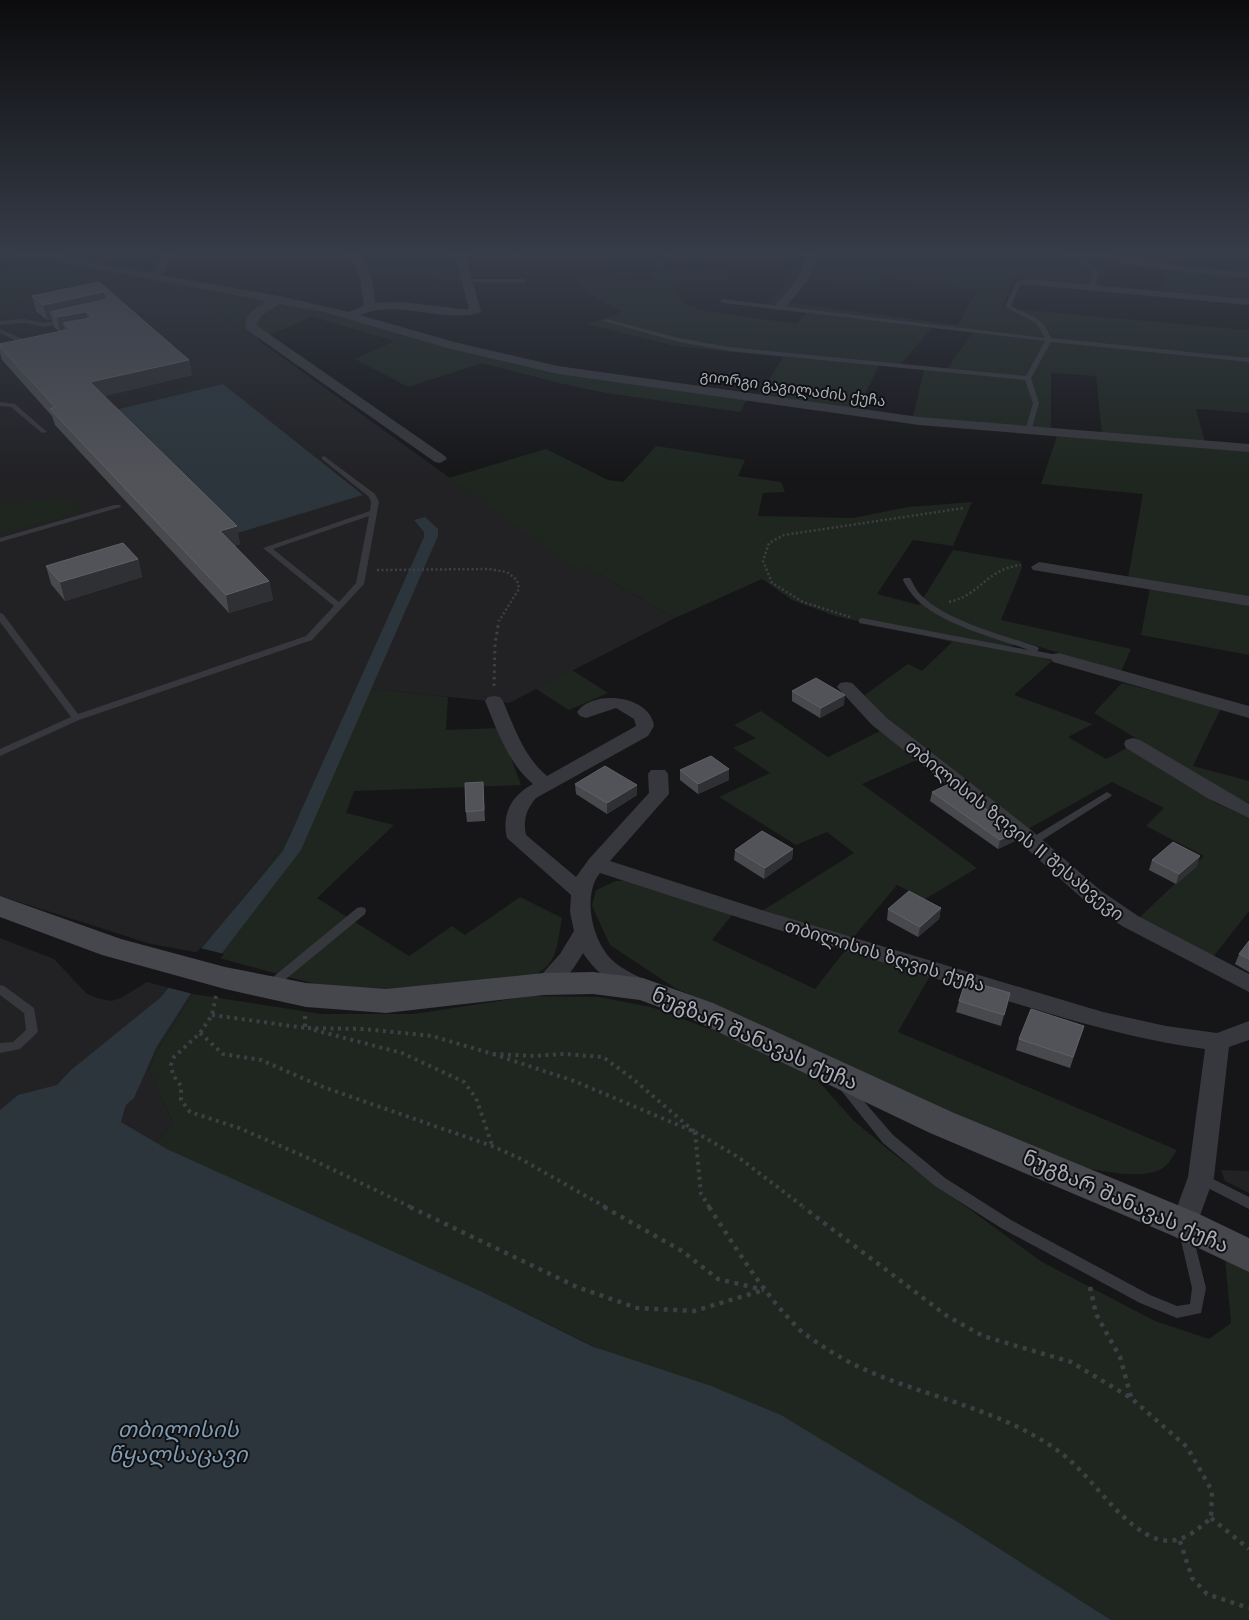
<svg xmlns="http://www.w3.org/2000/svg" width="1249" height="1620" font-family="Inter,'Noto Sans Georgian',sans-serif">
<rect width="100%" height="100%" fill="#161618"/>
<!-- built -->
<g fill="#222225">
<polygon points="117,284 218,302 208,304 578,570 587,567 675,618 509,703 359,688 296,824 280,850 201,953 151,944 0,896 0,307"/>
<polygon points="0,938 54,959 87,994 97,998 111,1001 121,998 147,982 193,994 156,1052 149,1070 173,1123 156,1143 121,1122 126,1105 18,1095 0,1110"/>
<polygon points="1221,1170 1249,1171 1249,1193 1225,1181"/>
</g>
<!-- green -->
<g fill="#1e261f" fill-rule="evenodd">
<polygon points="1,251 233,292 343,315 553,372 747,400 740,412 606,393 559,383 482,363 408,387 355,359 395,341 312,317 257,340 207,304 216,301 117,284 0,307"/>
<polygon points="26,251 162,251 156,269 137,270"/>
<polygon points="457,251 463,282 369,274 358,253"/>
<path d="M587 251 667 260 665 265 730 268 727 280 681 281 673 290 687 305 705 311 797 324 806 313 764 308 786 285 780 283 799 257 747 251H882L881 255 985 264 1007 251H1055L1107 261 1101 286 1014 278 1002 308 1249 330V413L1196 409 1205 442 1102 434 1096 376 1051 373V431L913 417 925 366 947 369 972 333 932 328 898 367 879 365 858 409 758 397 783 357 674 346 587 324 622 312 582 290 577 279 651 280 650 271 578 266ZM883 278 977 290 958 325 790 303 809 279 876 288Z"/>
<polygon points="1076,251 1249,251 1249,299 1163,291 1164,267"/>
<polygon points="1057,436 1249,451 1249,598 1128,578 1143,494 1041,484"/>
<polygon points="656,446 745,460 738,476 781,482 785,492 763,493 758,516 853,518 908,507 972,502 953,546 913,540 877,594 919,605 953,550 1020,561 1022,568 1001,620 1131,649 1121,672 1021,641 1011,647 1052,661 1014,695 1093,724 1068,737 1106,759 1129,747 1216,803 1249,818 1249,911 1213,957 1138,919 1204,856 1146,826 1164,808 1112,782 1026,830 862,697 908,664 922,671 952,642 835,616 792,600 762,579 675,618 587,567 578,571 449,478 546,449 608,480 623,482"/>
<polygon points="54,498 74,501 84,508 65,516 0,534 0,505"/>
<polygon points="1150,588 1249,604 1249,655 1141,635"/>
<polygon points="572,670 608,693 569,710 536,689"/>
<polygon points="1122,683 1221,708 1193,766 1249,781 1249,803 1235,798 1094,713"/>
<path d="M359 688 448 697 446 730 500 728 521 785 354 791 346 813 394 825 317 898 409 956 452 926 465 935 520 897 562 918C557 943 559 964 533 976L414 990H337L201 953 280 850 296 824Z"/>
<polygon points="761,711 828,757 880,731 919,759 862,784 977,868 925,899 897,885 852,939 762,911 854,853 827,832 796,845 719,797 770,773 733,748 756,738 734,725"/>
<path d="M634 880 732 915 712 940 815 989 847 948 931 974 898 1032 1177 1150C1173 1156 1169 1164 1163 1168 1139 1183 1086 1167 1059 1162L675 988 610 945 592 906 596 890 616 881Z"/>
<polygon points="193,994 322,1014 414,1014 531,996 599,997 651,1007 728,1036 810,1072 854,1121 895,1155 1042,1262 1155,1321 1209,1339 1231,1323 1225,1258 1249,1272 1249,1620 1111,1620 964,1526 517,1309 511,1342 156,1143 173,1123 149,1070 156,1052"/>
</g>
<!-- water -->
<g fill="#2c353c">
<polygon points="223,384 363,495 231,535 107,412"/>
<polygon points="425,517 438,529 438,536 301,850 189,996 156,1048 134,1098 126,1105 121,1122 167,1149 480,1291 594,1347 711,1386 781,1415 964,1526 1111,1620 0,1620 0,1110 18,1095 57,1085 71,1070 160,998 283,851 424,537 424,532 414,520"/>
</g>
<!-- pier -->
<polygon fill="#161618" points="200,948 224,954 193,994 166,987"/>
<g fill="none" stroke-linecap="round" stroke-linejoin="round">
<!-- path-far3 -->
<g stroke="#3d3f44" stroke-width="2.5" stroke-dasharray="2 2.5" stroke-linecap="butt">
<polyline points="377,570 489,569 507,572 517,580 519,589 499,621"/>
<path d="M949 602C981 595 986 569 1021 565"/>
<polyline points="850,617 803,602 772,583 763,561 769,543 784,535 964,508"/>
</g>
<!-- path-far2 -->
<polyline stroke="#3d3f44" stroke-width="3" stroke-dasharray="2.5 4" stroke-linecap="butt" points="494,686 495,644 499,620"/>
<!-- path-far1 -->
<g stroke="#3d3f44" stroke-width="4" stroke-dasharray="3 4.5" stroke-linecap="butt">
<polyline points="216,996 212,1015 200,1033 174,1057 171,1065 173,1075 181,1086 181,1100 190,1112 239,1128 315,1161 413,1208"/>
<polyline points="212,1015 306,1028"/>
<polyline points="305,1016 305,1028 364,1029 432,1036 493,1054"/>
<polyline points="314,1030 402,1053 464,1082 476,1098 492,1145"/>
<polyline points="200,1033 223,1054 261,1060 323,1087 492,1146 519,1158 607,1208"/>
<polyline points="493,1054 534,1056 564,1054 603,1057 633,1079 695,1132"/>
<polyline points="493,1054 574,1081 695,1132"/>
<polyline points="695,1132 738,1157 805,1208"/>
<polyline points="695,1132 701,1194 710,1208"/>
</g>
<!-- path -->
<g stroke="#3d3f44" stroke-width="4.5" stroke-dasharray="4 5.5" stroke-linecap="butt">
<polyline points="410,1207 577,1287 637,1308 694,1311 764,1290"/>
<polyline points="604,1207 682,1251 718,1279 764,1290"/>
<path d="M709 1207C733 1243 755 1280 783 1312 789 1318 795 1326 801 1331 818 1344 840 1358 859 1367 924 1397 998 1408 1057 1450 1090 1473 1112 1515 1148 1535 1174 1549 1192 1535 1211 1518L1212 1491 1187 1447 1131 1398 1071 1362 983 1336 947 1316 803 1207"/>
<polyline points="1090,1287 1096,1314 1120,1357 1131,1397"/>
<polyline points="1211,1518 1249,1549"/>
<polyline points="1180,1541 1192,1578 1207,1594 1249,1608"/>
</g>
<!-- service -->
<g fill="#37383d" fill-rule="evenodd">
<polygon points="514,251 520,251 518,257 513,256"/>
<polygon points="667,251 673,251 664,265 660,265"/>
<polygon points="1073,252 1077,252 1099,272 1094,289 1089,288 1093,272 1073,254"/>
<polygon points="466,279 524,279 527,281 524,283 464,282 464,280"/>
<path d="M1024 280 1027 282 1020 285 1011 306C1030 316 1043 316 1051 338L1249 358V362L1051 342 1031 378 1039 403 1031 431 1028 433 1025 431 1033 403 1025 380 729 351 679 342 603 321 606 319 679 338 729 347 1026 376 1045 341 723 303 720 301 723 299 1045 338 1036 323 1005 307 1016 283Z"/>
<polygon points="25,319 44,323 65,319 68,321 44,327 25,323 0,325 0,321"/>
<path d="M0 329 25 340 32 339 35 341C23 347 11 338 0 333Z"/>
<polygon points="0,402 15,404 47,432 42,433 11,407 0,406"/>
<path d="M324 456 375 494 379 502 364 584 312 640 79 720 0 756V749L71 717 0 622V613L3 614 78 714 306 636 334 606 263 548 370 511 371 502 369 497 322 459V457ZM369 516 356 583 339 602 273 549Z"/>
<polygon points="114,505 120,505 121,507 0,542 0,538"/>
<path d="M904 578H910C913 583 915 588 918 592 942 620 1003 635 1038 647L1039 649 1037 651 1062 656 1063 658 1059 661 859 623V619L862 618 1029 650C995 638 932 622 911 593 908 589 905 584 903 580Z"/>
<polygon points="1107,792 1112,795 1110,797 1036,844 1028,844 1027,842 1028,840"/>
<polygon points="361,907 365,908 366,911 365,914 275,988 267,988 265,985 267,982 357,908"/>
<polygon points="0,985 4,986 34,1008 38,1032 20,1049 0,1053 0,1043 13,1042 26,1030 24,1013 0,995"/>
<polygon points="844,1081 848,1083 893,1135 945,1178 1011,1220 1150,1295 1177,1306 1190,1304 1192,1288 1179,1232 1181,1228 1186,1226 1191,1228 1206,1288 1201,1313 1177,1318 1140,1303 1001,1228 935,1186 883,1143 840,1089 838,1086 840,1083"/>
<polygon points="1201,1173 1249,1197 1249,1209 1196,1182 1194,1178 1196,1174"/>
</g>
<!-- minor -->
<g fill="#37383d" fill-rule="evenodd">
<path d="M11 251H34L148 272 155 268 162 251H172L165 270 160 275 279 296 349 312 364 306 360 277 348 251H358C370 268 374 284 375 303L403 302 461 309H469L454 251H464L481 311 479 313C439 323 400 299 360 315L454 342 558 366 919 417 1249 444V452L919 425 558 374 447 348 324 312 279 304 261 316 256 325 445 456 447 459 440 463 435 462 246 329C242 316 257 307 266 301L16 254Z"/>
<path d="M803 251H813C819 275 797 293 783 310H775V306C788 289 808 274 803 251Z"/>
<polygon points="1058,251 1084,251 1180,266 1249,272 1249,278 1180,272 1063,254"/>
<polygon points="1024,279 1249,299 1249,305 1020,284 1018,282"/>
<polygon points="1039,562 1249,596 1249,606 1033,570 1031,567"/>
<polygon points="1059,653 1249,706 1249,718 1053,662 1050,658 1053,654"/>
<polygon points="846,682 852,683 886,717 1031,830 1100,890 1138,916 1249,974 1249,992 1122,926 1084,900 1017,840 872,725 837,687 840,683"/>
<path d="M494 696 500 697 503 701C514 727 524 757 547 776L636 726 634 719 616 708 586 718 580 716 577 712C593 689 650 695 654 726L648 736 536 798C526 810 523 820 526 835L576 877 589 859 649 793 648 774 651 770H665L668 774 669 794 610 861 768 912 1103 1012 1166 1026 1217 1033 1249 1021V1040L1229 1047 1214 1177 1194 1232 1184 1235 1174 1232 1171 1224 1188 1177 1205 1049C1117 1037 1034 1009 950 983 833 947 716 911 600 873 582 895 592 940 611 959 622 970 638 976 651 983L655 989 651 995C628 1002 595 972 583 953 574 969 556 996 536 990L533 984 560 954 574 931 570 912 571 895 507 838C501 814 512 795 533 784 508 763 497 730 485 701L488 697Z"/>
<polygon points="1133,738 1140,740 1249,804 1249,818 1209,799 1126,748 1124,744 1126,740"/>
</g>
<!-- secondary -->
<polygon fill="#45474d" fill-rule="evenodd" points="0,896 121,939 225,967 306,983 386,989 544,973 593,972 643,978 713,1003 954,1113 1197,1213 1249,1238 1249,1272 1171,1235 930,1133 691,1019 640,1000 593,994 544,995 386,1013 306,1007 225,989 102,955 0,917"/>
</g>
<!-- wall -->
<g fill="#47494d">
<polygon points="99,282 189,360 192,375 104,396 240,544 234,546 269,581 273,600 229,613 55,425 52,416 2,360 0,353 0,344 60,332 54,327 52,319 47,320 36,311 32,296"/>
<polygon points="138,559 142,577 65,601 51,584 46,566"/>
<polygon points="792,691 844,705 820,718 792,701"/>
<polygon points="680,770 729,780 698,794 680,780"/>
<polygon points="483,782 485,821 467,822 466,812"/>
<polygon points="575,784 637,795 607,814 576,794"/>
<polygon points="932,792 1015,841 998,849 930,801"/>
<polygon points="793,849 792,859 764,879 734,860 735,850"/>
<polygon points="1152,860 1197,866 1176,884 1149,870"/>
<polygon points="941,908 939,919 918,937 887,920 888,909"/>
<polygon points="1249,941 1249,972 1235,964 1239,954"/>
<polygon points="1010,993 1001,1026 956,1012 959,1001"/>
<polygon points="1084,1026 1070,1068 1016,1050 1019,1039"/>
</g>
<!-- shaded-wall -->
<g fill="#2f3033">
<polygon points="104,292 108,307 86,312 90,327 71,329 63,323 65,331 60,332 57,317 50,312 52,319 47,320 43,305"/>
<polygon points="189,360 192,375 93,399 90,382"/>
<polygon points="237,526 240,544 223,549 220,531"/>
<polygon points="138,559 142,577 65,601 60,582"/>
<polygon points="269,581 273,600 229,613 226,595"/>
<polygon points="845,695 844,705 820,718 821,708"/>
<polygon points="729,769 729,780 698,794 698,784"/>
<polygon points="637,785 637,795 607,814 607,803"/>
<polygon points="1017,832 1015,841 998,849 1000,840"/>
<polygon points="793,849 792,859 764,879 765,868"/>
<polygon points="1200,856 1197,866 1176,884 1179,874"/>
<polygon points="941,908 939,919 918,937 920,927"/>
<polygon points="1010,993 1008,1004 1001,1026"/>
</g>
<!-- building -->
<g fill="#525359" stroke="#5f6168">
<polygon points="99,282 189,360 90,382 237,526 220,531 269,581 226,595 50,409 55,407 0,347 0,344 71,329 63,323 90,318 91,314 86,312 57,317 50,312 107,299 109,295 104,292 43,305 32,296"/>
<polygon points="123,543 138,559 60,582 46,566"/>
<polygon points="816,678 845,695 821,708 792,691"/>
<polygon points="711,756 729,769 698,784 680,770"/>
<polygon points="605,766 637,785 607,803 575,784"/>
<polygon points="483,782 484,810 466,812 465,783"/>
<polygon points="951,783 1017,832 1000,840 932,792"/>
<polygon points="762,831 793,849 765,868 735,850"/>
<polygon points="1173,842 1200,856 1179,874 1152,860"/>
<polygon points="909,891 941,908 920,927 888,909"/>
<polygon points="1249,941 1249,959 1239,954"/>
<polygon points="966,980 1010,993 1004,1015 959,1001"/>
<polygon points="1031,1009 1084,1026 1073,1057 1019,1039"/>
</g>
<!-- sky -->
<linearGradient id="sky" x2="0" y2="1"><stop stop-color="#0c0c0d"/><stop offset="0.53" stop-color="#363c48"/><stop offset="1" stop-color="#363c48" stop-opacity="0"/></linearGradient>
<rect width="1249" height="478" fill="url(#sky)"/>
<g text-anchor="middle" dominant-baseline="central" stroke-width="4" stroke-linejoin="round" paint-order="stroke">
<!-- far-street labels -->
<g font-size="15" fill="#a8adb8" stroke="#111113">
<text transform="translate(793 388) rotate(8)">გიორგი გაგილაძის ქუჩა</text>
</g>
<!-- street labels -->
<g font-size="18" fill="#a8adb8" stroke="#111113">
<text transform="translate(1015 830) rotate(39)">თბილისის ზღვის II შესახვევი</text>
<text transform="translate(885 955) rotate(17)">თბილისის ზღვის ქუჩა</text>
</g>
<!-- near-street labels -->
<g font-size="21" fill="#a8adb8" stroke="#111113">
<text transform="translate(755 1038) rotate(24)">ნუგზარ შანავას ქუჩა</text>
<text transform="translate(1126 1201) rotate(24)">ნუგზარ შანავას ქუჩა</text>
</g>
<!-- near-water labels -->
<g font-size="22" font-style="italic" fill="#7f9bb3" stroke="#111113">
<text x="178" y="1429">თბილისის<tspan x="178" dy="25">წყალსაცავი</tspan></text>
</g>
</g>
</svg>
